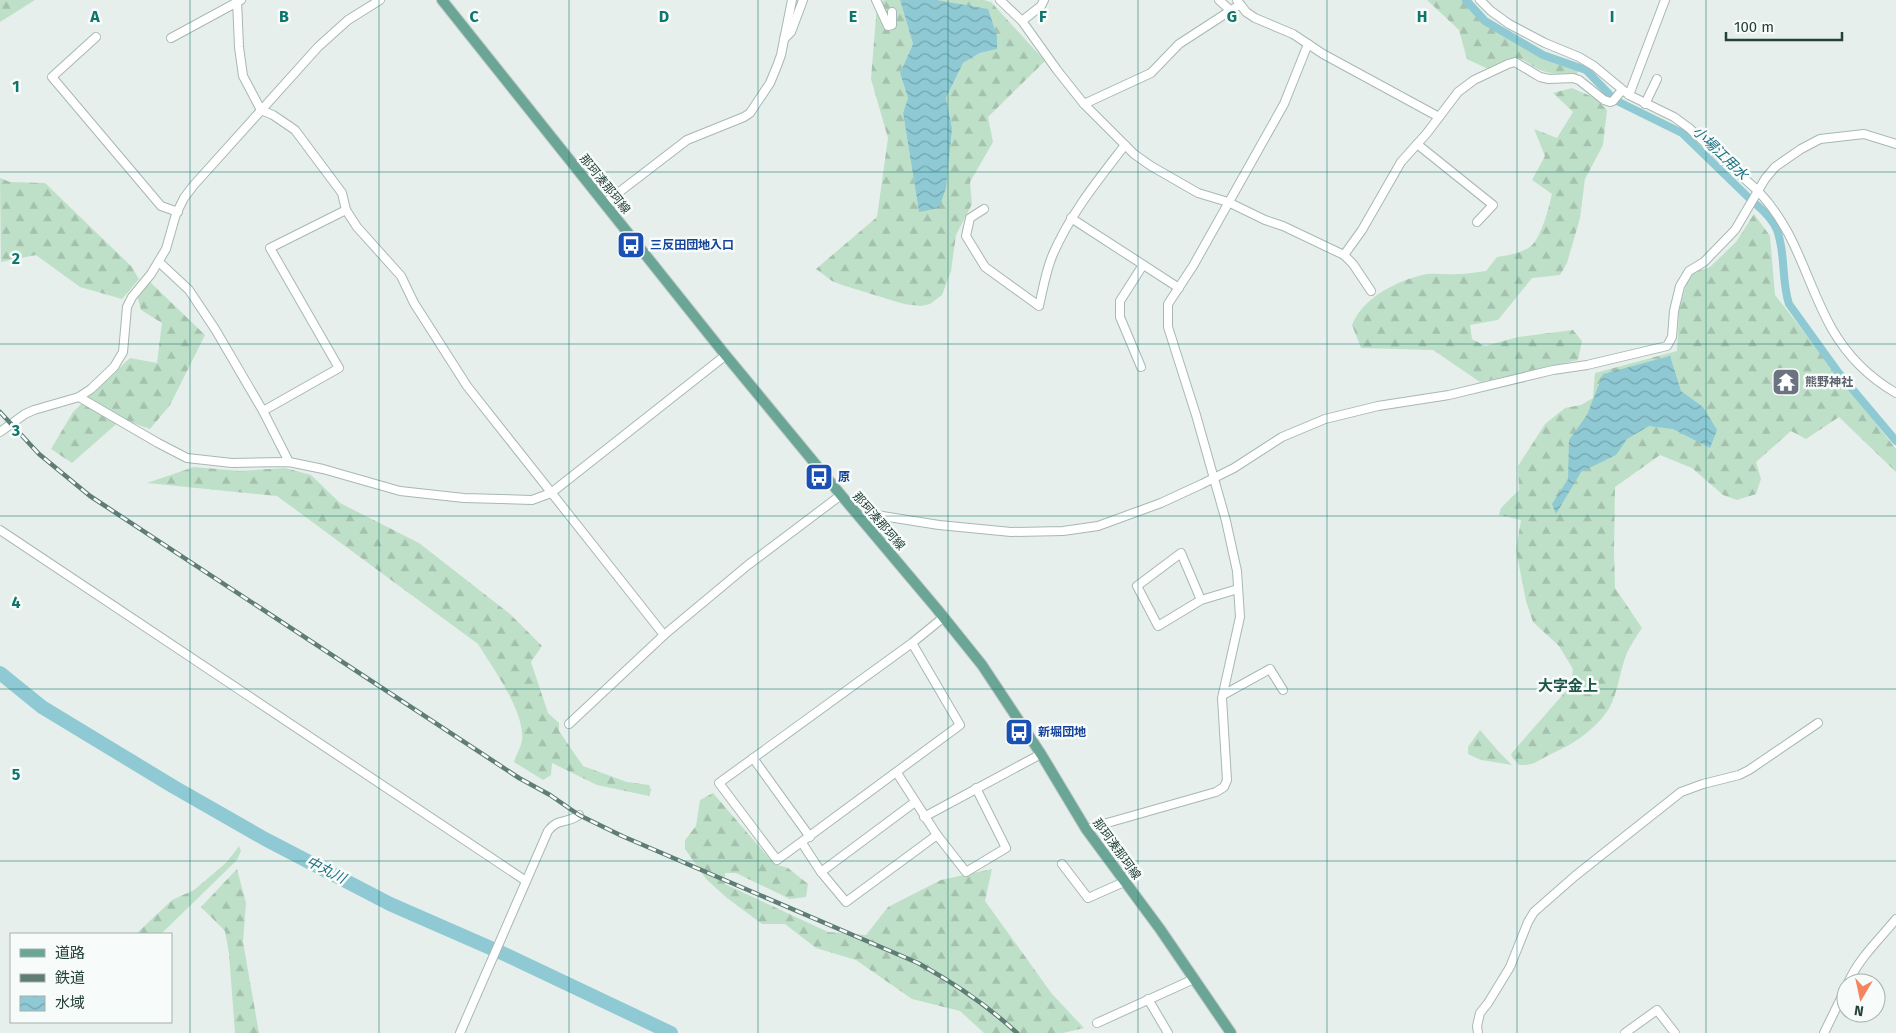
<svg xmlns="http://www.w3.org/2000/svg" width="1896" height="1033" font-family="'Fira Sans','Noto Sans JP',sans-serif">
<defs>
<pattern id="forest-firs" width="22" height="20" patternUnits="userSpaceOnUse" patternTransform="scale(1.25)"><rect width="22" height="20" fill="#bfe0c8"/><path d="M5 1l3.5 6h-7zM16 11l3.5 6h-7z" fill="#a4c1ad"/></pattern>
<pattern id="water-waves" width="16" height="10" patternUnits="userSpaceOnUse" patternTransform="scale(1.25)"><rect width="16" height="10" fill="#8ec9d4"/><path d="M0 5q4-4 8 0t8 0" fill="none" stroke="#74a5ad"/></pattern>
</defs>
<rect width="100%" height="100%" fill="#e6efeb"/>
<!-- forest -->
<g fill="url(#forest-firs)">
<polygon points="0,0 35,0 0,22"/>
<polygon points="884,0 900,0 913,44 900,73 908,98 903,113 919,212 952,128 946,98 963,63 980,53 997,49 997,36 987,10 937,0 984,0 991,2 1045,61 988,117 993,142 970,182 972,204 956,235 951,271 942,295 930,304 921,306 904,304 842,285 832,281 816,269 877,217 888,138 871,79 877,5"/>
<path d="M1427 0H1463L1473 13 1485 23 1546 59 1579 69 1577 74C1566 73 1557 75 1546 72 1537 70 1532 65 1525 61 1512 53 1500 63 1488 69L1467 59 1459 30Z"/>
<path d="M1572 88 1595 98 1607 110 1603 145 1585 179 1580 218 1567 263 1560 275 1532 278 1498 320 1470 325 1472 339 1485 346 1518 337 1573 330 1582 341 1578 360 1480 382 1433 350 1361 348 1352 325C1363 297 1398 280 1427 274 1437 273 1448 275 1458 274 1467 274 1477 272 1486 271L1497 257C1508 255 1521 254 1531 246 1541 238 1549 207 1552 194L1532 180 1545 156 1534 129 1557 138 1573 112 1553 93Z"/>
<polygon points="0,178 10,182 45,183 131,266 139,279 122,299 80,287 36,255 1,262"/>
<path d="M1754 214 1770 236 1775 295 1896 449V472L1839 417 1806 439 1791 431 1756 462 1761 479 1756 494 1737 500 1723 495 1692 468 1660 455 1615 487 1614 549 1615 588 1642 628C1636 637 1630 646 1626 655 1620 671 1617 697 1608 710 1595 730 1572 745 1551 754 1538 760 1535 766 1519 765L1512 757 1511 754 1566 691 1571 684 1573 669 1559 646 1533 622 1526 601 1516 550 1521 520 1499 515 1501 508 1519 490 1518 466 1545 424 1565 408 1581 405 1593 398 1595 373 1677 351 1679 310 1689 274 1710 267 1736 242Z"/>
<polygon points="150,282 205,335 170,405 150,429 122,419 72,463 51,449 73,412 130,358 157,363 162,323 141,310 137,295"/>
<path d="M194 467 240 471 285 468 311 475 340 503 419 543 510 614 542 646 531 662 548 713 559 723V731L583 766 627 782 649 785 651 790 649 796 597 785 552 763 551 775 543 780 514 762C516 755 521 747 522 740 525 712 493 668 478 644L277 496 147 483Z"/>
<polygon points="1480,730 1500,753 1512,765 1481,760 1468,754 1468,747"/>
<polygon points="713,793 774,864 788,868 808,884 806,897 790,899 736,873 725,873 725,884 828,932 866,935 888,907 941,880 992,869 985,901 1052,994 1084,1028 1063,1033 984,1033 960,1011 912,999 856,960 816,948 785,924 762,924 727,898 706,879 685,849 685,840 696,826 700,800"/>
<polygon points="239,846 241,851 237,860 161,934 136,934 172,900 194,890 227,862"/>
<polygon points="237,869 246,903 243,942 259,1033 235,1033 229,954 225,931 201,907"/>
</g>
<!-- water -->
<g fill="url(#water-waves)">
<polygon points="900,0 937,0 988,9 997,36 997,49 980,53 963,63 946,98 952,128 946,188 939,208 919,212 903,113 908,98 900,73 913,44"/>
<polygon points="1670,356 1681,391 1703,407 1717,430 1710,448 1673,429 1649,426 1627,439 1616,455 1581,472 1556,514 1552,504 1568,479 1569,440 1587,415 1603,374"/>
</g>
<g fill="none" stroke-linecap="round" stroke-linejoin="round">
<!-- canal -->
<g stroke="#8ec9d4" stroke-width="8">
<polyline points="1466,0 1485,21 1543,55 1586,70 1612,97"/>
<polyline points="1619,102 1682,133 1749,198"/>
<path d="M1757 205C1765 212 1773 220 1777 230 1786 254 1781 280 1789 304L1838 372 1896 441"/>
</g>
<!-- river -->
<polyline stroke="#8ec9d4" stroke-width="14" points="0,673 42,707 174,787 265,839 390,904 502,953 671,1033"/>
<defs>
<g id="minor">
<polyline points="237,0 239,47 243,76 261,110 273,115 295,130 342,193 346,210 357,227 401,276 414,303 467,386 664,635"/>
<polyline points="876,0 888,26 892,25 892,12"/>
<polyline points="1000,0 1022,21 1057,70 1084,104 1134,154 1151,166 1198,193 1228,202 1265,220 1283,226 1344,255 1353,264 1371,291"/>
<polyline points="1219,0 1230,10"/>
<polyline points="1237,0 1246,12 1255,18 1293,34 1323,54 1439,117"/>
<path d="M1480 0 1491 11 1509 24 1545 43 1579 57 1594 66 1629 95 1674 117 1689 128 1758 191C1798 233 1805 281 1832 329 1847 355 1870 378 1896 393"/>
<polyline points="1022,21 1041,6 1044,0"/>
<polyline points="96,37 52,77 161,206 178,212"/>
<polyline points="171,38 241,0"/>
<polyline points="784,39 791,32 803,0"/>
<polyline points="1629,95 1665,0"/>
<polyline points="1084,104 1151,73 1179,44 1239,5"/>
<polyline points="1645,104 1657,79"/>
<polyline points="1417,144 1493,205 1477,222"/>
<polyline points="605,203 687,140 744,117 750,113 770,83 777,66 781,55 792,0"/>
<path d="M984 209 970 218 966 236 985 267 1039 306C1043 289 1046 270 1053 254 1071 213 1098 180 1125 145"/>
<polyline points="1071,218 1179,288"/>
<polyline points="1344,255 1362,230 1401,162 1427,133 1458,92 1474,80 1508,64 1515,62 1540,77 1549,79 1573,78 1579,80 1604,100 1610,102 1613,101 1622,90"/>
<polyline points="159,262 189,290 215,329 263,411 289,462"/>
<polyline points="1141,367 1120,317 1120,301 1143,265"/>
<polyline points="79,397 158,443 187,458 232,463 289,462 323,469 400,491 464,498 532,500 551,493 726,355"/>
<polyline points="263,411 339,368 270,248 346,210"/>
<polyline points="0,432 25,414 34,410 79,397 91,389 114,367 123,352 127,307 132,297 151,274 166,249 176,214 184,198 193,186 318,47 348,20 380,0"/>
<polyline points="865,523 876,515 939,525 1011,532 1063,531 1098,526 1161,503 1202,484 1234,468 1282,437 1325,419 1378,406 1449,395 1553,370 1587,365 1667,346 1672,337 1674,311 1680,286 1689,271 1704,262 1735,230 1765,179 1775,167 1801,149 1820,139 1864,134 1896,144"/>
<polyline points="0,530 526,881"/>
<polyline points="1201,600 1181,553 1137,586 1158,626 1201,600 1238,589"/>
<polyline points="912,643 960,725 777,860 719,783 912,643 944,617"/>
<polyline points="1223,695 1270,669 1283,690"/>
<polyline points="569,724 664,635 748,565 841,495"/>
<polyline points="753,758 810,837"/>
<polyline points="897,773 937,835 966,872 1006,848 976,788"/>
<polyline points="924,817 1041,754"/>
<polyline points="1086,829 1216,792 1224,787 1227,780 1222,698 1240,617 1237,571 1226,521 1196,415 1168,327 1168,304 1193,266 1284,104 1308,44"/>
<polyline points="802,843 821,872 846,902 937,835"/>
<polyline points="1062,864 1088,898 1124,882"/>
<polyline points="821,872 915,802"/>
<path d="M1848 983C1859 958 1879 940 1896 919"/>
<polyline points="1148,999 1168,1033"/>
<polyline points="1097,1023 1194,979"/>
<path d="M460 1033 548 831C559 817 565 825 579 815"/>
<polyline points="1478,1033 1477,1026 1480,1013 1488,1003 1510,967 1528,922 1534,912 1575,876 1681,792 1703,784 1739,775 1749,770 1818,723"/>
<polyline points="1625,1033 1657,1010 1675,1033"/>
<polyline points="1824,1033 1846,988"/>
</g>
<polyline id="major" points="442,0 723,352 841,495 937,609 982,665 1041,754 1086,829 1160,929 1231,1033"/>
</defs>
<!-- minor casing -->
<use href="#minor" stroke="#a8b8b2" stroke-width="10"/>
<!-- major casing -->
<use href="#major" stroke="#c2cac8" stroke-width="12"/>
<!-- minor -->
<use href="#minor" stroke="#fff" stroke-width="8"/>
<!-- major -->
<use href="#major" stroke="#6aa596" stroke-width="10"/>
<defs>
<path id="rail" d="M0 412 39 454 90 496 519 778 550 795 579 815 622 836 918 963C954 983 987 1005 1017 1033"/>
</defs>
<!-- rail casing -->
<use href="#rail" stroke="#5f7d75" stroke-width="4.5"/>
<!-- rail -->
<use href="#rail" stroke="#f7fbf9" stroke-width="2.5" stroke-dasharray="8" stroke-linecap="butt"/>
</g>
<!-- grid -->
<path fill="none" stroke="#0f766e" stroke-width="1" stroke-opacity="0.55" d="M190 0V1033M379 0V1033M569 0V1033M758 0V1033M948 0V1033M1138 0V1033M1327 0V1033M1517 0V1033M1706 0V1033M0 172H1896M0 344H1896M0 516H1896M0 689H1896M0 861H1896"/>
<!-- icons -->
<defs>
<symbol id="bus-square" viewBox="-11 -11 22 22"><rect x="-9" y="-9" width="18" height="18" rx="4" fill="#1a4fb4" stroke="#f7fbf9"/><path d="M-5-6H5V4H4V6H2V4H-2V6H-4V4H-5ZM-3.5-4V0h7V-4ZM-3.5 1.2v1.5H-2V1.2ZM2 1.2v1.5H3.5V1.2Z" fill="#fff"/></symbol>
<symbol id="temple-square" viewBox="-11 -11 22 22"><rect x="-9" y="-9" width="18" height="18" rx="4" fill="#6b7280" stroke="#f7fbf9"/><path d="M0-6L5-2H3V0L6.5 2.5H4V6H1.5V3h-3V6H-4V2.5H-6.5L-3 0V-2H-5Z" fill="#fff"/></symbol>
</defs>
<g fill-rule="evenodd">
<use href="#bus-square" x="615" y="229" width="32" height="32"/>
<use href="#temple-square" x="1770" y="366" width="32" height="32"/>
<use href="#bus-square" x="803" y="461" width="32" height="32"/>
<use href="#bus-square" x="1003" y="716" width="32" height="32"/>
</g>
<g text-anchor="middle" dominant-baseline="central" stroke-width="5" stroke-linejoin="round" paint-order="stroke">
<!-- street labels -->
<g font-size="12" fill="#24423a" stroke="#f7fbf9">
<text transform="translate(605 184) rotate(51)">那珂湊那珂線</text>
<text transform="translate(879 521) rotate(49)">那珂湊那珂線</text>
<text transform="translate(1117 849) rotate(54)">那珂湊那珂線</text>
</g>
<!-- transit labels -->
<g font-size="12" font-weight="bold" fill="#164399" stroke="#f7fbf9" text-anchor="start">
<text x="650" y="245">三反田団地入口</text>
<text x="838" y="477">原</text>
<text x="1038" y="732">新堀団地</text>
</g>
<!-- worship labels -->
<g font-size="12" font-weight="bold" fill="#5b616d" stroke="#f7fbf9" text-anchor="start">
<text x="1805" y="382">熊野神社</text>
</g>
<!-- water labels -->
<g font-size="14" font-style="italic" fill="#1c6f80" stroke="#f7fbf9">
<text transform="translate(1720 153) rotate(44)">小場江用水</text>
<text transform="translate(326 870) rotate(27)">中丸川</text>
</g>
<!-- quarter labels -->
<g font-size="15" font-weight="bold" fill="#1f5548" stroke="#f7fbf9">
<text x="1568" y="686">大字金上</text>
</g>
</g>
<g font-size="16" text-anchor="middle" font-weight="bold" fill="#0f766e" stroke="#f7fbf9" stroke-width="5" stroke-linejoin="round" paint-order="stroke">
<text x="95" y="22">A</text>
<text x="284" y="22">B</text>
<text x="474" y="22">C</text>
<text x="664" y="22">D</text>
<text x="853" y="22">E</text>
<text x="1043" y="22">F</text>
<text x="1232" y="22">G</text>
<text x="1422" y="22">H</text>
<text x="1612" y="22">I</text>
<text x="16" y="92">1</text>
<text x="16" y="264">2</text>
<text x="16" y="436">3</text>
<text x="16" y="608">4</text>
<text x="16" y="780">5</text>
</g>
<!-- legend -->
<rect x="10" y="933" width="162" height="90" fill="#f7fbf9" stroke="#a3b1ad"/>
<rect x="20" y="949" width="25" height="8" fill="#6aa596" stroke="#a3b1ad"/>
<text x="55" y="958" font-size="15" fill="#24423a">道路</text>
<rect x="20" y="974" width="25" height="8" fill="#5f7d75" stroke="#a3b1ad"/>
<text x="55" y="983" font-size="15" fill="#24423a">鉄道</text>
<rect x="20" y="996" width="25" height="15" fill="url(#water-waves)" stroke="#a3b1ad"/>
<text x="55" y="1008" font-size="15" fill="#24423a">水域</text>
<!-- north arrow -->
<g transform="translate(1861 998) rotate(189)"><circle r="24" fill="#f7fbf9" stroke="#a3b1ad"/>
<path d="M0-4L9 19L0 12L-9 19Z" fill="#f4845f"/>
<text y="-8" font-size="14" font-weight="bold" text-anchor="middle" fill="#24423a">N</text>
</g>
<!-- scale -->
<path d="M1726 32v8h116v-8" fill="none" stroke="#24423a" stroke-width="2.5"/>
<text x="1734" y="32" font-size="15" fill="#24423a" stroke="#f7fbf9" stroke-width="4" paint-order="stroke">100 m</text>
</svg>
